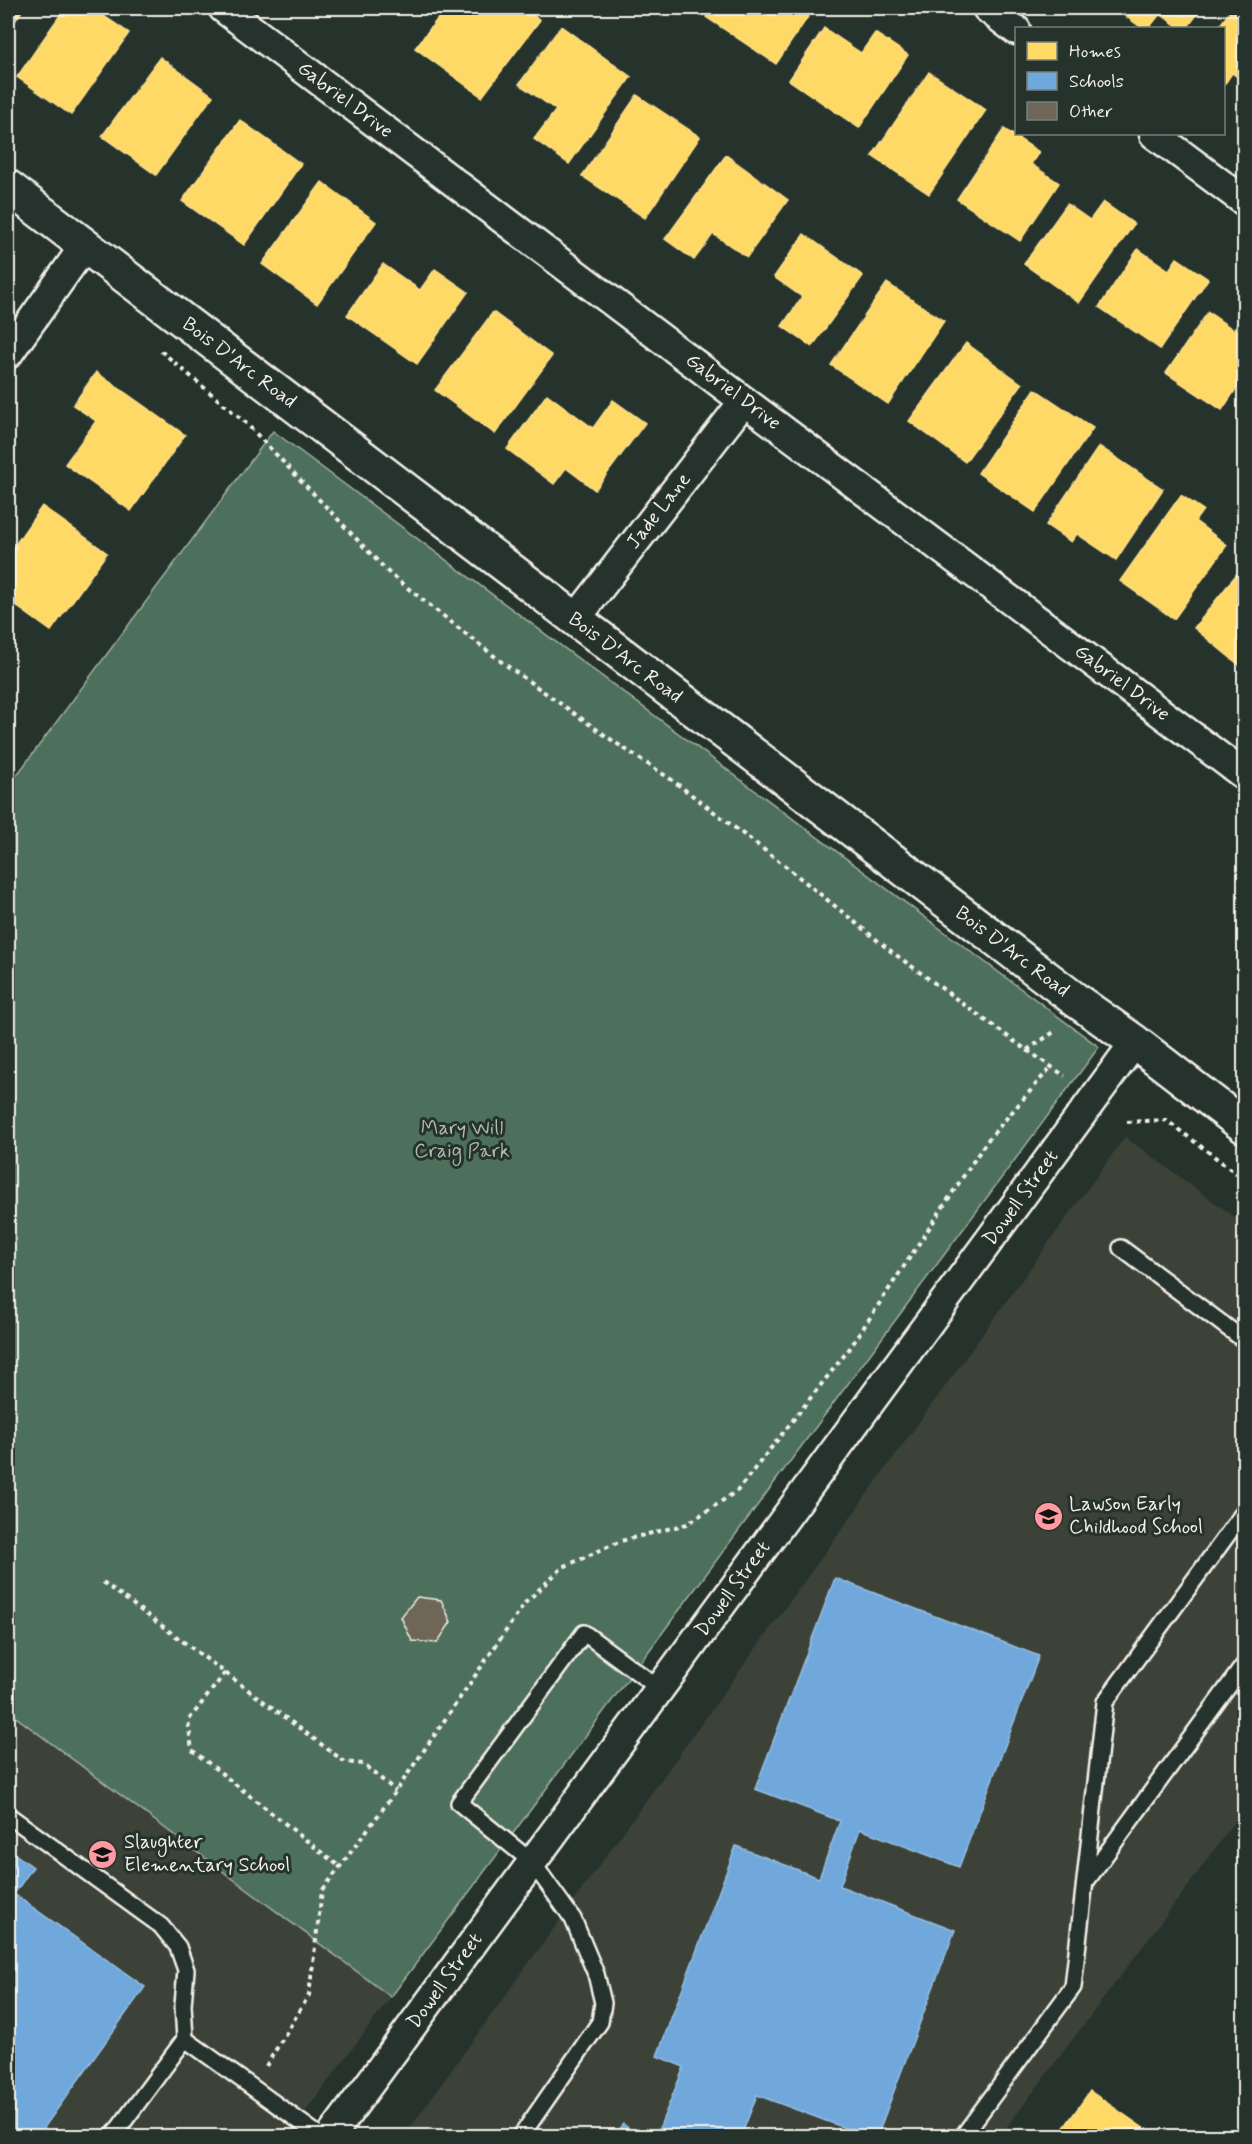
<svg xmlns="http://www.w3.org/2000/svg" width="1252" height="2144" font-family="Mynerve,sans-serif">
<rect width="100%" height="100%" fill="#26332d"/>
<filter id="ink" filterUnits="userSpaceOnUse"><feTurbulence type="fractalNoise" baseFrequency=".0167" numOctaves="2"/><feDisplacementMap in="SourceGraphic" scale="12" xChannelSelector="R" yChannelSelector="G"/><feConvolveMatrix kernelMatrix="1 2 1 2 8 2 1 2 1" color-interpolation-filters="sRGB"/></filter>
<g filter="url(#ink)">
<!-- built -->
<g fill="#3c4239">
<polygon points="1125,1137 1244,1224 1244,1808 1188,1886 1000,2136 404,2136"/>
<polygon points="8,1711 391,1997 287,2136 8,2136"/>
</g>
<!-- green -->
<polygon fill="#4e705b" stroke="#a1b0a2" stroke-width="1.5" points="273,431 1099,1047 391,1997 8,1711 8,787"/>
<!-- homes -->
<g fill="#ffd966" stroke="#fce08d" stroke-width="1.5">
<polygon points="8,8 24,8 8,31"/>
<polygon points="65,8 92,8 129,33 71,115 17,77"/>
<polygon points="446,8 523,8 540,20 482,97 415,48"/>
<polygon points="712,8 814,8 776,64 706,17"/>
<polygon points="1119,8 1202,8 1187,28 1180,28 1160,14 1149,28 1142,28 1117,10"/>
<polygon points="1232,8 1244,8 1244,82 1232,73 1224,85 1224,28 1218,28"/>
<polygon points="561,26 631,77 569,164 534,139 556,110 519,84"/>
<polygon points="824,28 861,53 875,33 908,55 859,128 789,80"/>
<polygon points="160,57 213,96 156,175 102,136"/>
<polygon points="929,72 986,110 929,194 872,156"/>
<polygon points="637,95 700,137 645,218 582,176"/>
<polygon points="240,120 301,164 244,245 182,201"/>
<polygon points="1004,129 1039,152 1031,164 1059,183 1020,241 957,199"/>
<polygon points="726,155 788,200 747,257 713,234 694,260 665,239"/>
<polygon points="322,182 376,222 317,304 262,264"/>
<polygon points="1103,202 1134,224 1079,303 1024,264 1067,204 1090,220"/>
<polygon points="804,234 863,276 812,347 782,326 802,297 774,277"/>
<polygon points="1138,249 1169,270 1177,258 1208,279 1160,349 1099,307"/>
<polygon points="383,264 420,290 435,269 468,292 417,364 347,315"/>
<polygon points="887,283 944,321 888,404 831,365"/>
<polygon points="493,312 552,356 495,434 435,390"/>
<polygon points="1208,312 1234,330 1244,313 1244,377 1222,410 1166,373"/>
<polygon points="966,343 1022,384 965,462 909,421"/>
<polygon points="96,372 185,435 131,511 65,464 96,421 73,405"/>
<polygon points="1035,389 1093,428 1035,512 978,473"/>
<polygon points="547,394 593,428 613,400 645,423 595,490 566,468 554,484 507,449"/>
<polygon points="1099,446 1163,489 1116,560 1077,534 1071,542 1046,525"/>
<polygon points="1181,495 1203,510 1195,521 1227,545 1174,619 1120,581"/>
<polygon points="42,506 107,553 51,631 8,600 8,540 15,545"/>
<polygon points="1244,565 1244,669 1194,628"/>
<polygon points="1090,2091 1155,2136 1058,2136"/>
</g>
<!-- schools -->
<g fill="#6fa8dc" stroke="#97bee0" stroke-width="1.5">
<polygon points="835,1578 1039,1656 959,1867 860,1829 840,1886 955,1930 877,2136 866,2136 757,2095 741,2136 656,2136 684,2067 657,2056 736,1846 819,1878 840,1821 755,1789"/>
<polygon points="8,1849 33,1867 14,1894 145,1987 38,2136 8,2136"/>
<polygon points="623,2124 640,2136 613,2136"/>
</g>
<!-- building -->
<polygon fill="#6e6656" stroke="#f4f1e8" stroke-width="1.5" points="417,1597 441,1600 451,1622 437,1643 412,1641 401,1617"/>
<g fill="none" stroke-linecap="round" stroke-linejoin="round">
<defs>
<g id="service">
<polyline points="1121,1248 1244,1340"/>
<polyline points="8,1815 161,1926 178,1947 186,1970 183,2005 185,2039"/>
<polyline points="1087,1880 1244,1665"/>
<polyline points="113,2136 185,2039 320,2136"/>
<polyline points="521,2136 600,2022 603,2003 596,1974 573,1919 532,1862 459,1803 584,1633 660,1689"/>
<polyline points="963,2136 1073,1987 1105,1702 1244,1512"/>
</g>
<g id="minor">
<polyline points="223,8 744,401 1244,775"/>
<polyline points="987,8 1016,30"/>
<polyline points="1154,134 1244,201"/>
<polyline points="8,354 85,245"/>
<polyline points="575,620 744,401"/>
<polyline points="331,2136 1135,1042"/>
</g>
<polyline id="tertiary" points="8,187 1077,1001 1135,1042 1244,1126"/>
</defs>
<!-- service casing -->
<use href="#service" stroke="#f4f1e8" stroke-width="20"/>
<!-- minor casing -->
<use href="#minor" stroke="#f4f1e8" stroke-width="33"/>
<!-- tertiary casing -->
<use href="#tertiary" stroke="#f4f1e8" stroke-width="38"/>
<!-- path -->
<g stroke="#f4f1e8" stroke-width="4" stroke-dasharray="4.5 4.5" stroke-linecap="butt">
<polyline points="161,351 247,424 390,574 503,663 616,743 672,780 784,865 892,952 1018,1044 1065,1076"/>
<polyline points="1027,1050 1057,1030"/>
<polyline points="1127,1122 1166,1120 1244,1179"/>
<polyline points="103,1582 345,1762 363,1764 396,1791"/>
<polyline points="225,1673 188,1721 192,1750 340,1867"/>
<polyline points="266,2066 309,1995 322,1891 396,1791 525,1603 563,1567 621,1541 687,1524 737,1491 850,1348 986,1142 1051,1067"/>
</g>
<!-- service -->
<use href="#service" stroke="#26332d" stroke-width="15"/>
<!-- minor -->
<use href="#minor" stroke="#26332d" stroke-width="28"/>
<!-- tertiary -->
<use href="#tertiary" stroke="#26332d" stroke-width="33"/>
</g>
</g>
<!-- icons -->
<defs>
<symbol id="school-disc" viewBox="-11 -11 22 22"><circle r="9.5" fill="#ff9aa2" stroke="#26332d"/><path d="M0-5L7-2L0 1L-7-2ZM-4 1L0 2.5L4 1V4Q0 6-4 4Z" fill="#111"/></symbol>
</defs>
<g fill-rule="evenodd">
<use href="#school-disc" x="1032" y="1500" width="33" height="33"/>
<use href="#school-disc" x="86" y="1838" width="33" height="33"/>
</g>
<g text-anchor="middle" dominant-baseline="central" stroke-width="6" stroke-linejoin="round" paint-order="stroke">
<!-- street labels -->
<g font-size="20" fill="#f4f1e8" stroke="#26332d">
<text transform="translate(345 100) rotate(37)">Gabriel Drive</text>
<text transform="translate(239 363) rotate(37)">Bois D'Arc Road</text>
<text transform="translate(733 392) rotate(37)">Gabriel Drive</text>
<text transform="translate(659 511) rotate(-52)">Jade Lane</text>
<text transform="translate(625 658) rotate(37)">Bois D'Arc Road</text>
<text transform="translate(1122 683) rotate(37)">Gabriel Drive</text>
<text transform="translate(1012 952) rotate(37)">Bois D'Arc Road</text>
<text transform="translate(1021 1198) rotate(-54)">Dowell Street</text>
<text transform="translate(733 1589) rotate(-54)">Dowell Street</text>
<text transform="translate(445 1981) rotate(-54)">Dowell Street</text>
</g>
<!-- park labels -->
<g font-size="20" fill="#b2bdb0" stroke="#26332d">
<text x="462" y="1128">Mary Will<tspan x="462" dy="23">Craig Park</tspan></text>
</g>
<!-- poi labels -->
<g font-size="20" fill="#f4f1e8" stroke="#26332d" text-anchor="start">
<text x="1069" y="1504">Lawson Early<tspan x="1069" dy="23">Childhood School</tspan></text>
<text x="124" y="1842">Slaughter<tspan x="124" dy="23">Elementary School</tspan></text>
</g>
</g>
<!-- margin -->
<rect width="1252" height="2144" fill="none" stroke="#26332d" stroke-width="30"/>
<rect x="15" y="15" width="1222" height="2114" fill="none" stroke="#f4f1e8" stroke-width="2" filter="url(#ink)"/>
<!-- legend -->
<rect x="1015" y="27" width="210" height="108" fill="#26332d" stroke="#787f78" stroke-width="1.5"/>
<rect x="1027" y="42" width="30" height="18" fill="#ffd966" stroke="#787f78" stroke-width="1.5"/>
<text x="1069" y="57" font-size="18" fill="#f4f1e8">Homes</text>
<rect x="1027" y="72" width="30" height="18" fill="#6fa8dc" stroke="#787f78" stroke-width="1.5"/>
<text x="1069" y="87" font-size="18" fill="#f4f1e8">Schools</text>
<rect x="1027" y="102" width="30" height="18" fill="#6e6656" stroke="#787f78" stroke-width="1.5"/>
<text x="1069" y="117" font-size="18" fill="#f4f1e8">Other</text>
</svg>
